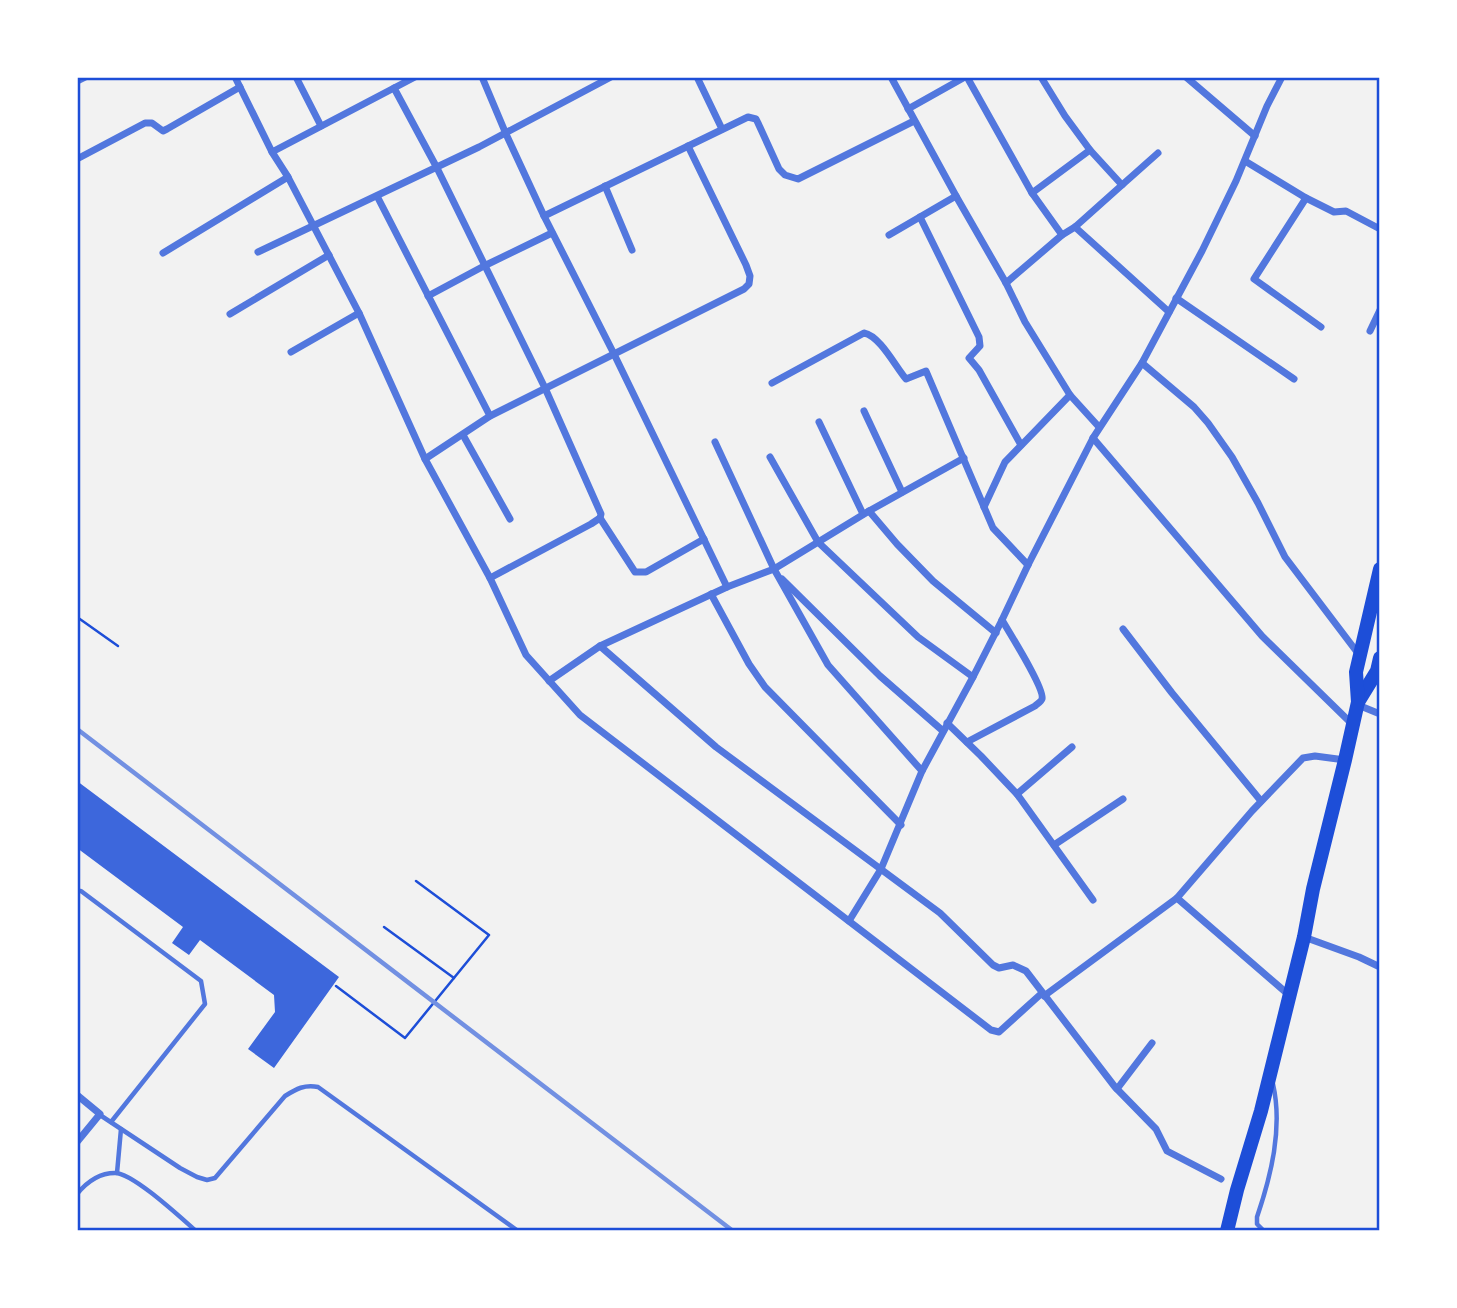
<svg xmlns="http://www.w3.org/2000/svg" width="1457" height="1308" font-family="'Varela Round',sans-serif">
<rect width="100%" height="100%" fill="#f2f2f2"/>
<!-- building -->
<polygon fill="#3d67dc" points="77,781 339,977 274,1068 248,1049 275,1012 274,995 200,940 189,955 172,943 183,927 77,848"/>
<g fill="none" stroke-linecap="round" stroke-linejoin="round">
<!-- path -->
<g stroke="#1d4ed8" stroke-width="2.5">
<polyline points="77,617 118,646"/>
<polyline points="384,927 454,978"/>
<polyline points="336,986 405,1038 489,935 416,881"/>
</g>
<!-- service -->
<g stroke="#5277de" stroke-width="4.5">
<polyline points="77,891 81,891 201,981 205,1004 111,1122"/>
<path d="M100 1115 180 1168 197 1177 207 1180 215 1178 285 1096C296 1089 305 1084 318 1087L518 1231"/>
<polyline points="117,1173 121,1129"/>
<path d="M77 1194C86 1183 99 1173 115 1173 133 1173 181 1218 196 1231"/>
<path d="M1264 1231 1257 1224V1217C1271 1176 1283 1128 1273 1084"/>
</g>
<!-- minor -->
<g stroke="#5277de" stroke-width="7">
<polyline points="235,77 272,152 415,77"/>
<polyline points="296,77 321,126"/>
<polyline points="482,77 506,134 544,216 614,354 727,587"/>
<polyline points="697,77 722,129"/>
<polyline points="891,77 956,196 1006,283 1025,322 1070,395 1099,427"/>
<polyline points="967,77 1032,193"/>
<polyline points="1041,77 1065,116 1090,150 1122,185 1158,153"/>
<polyline points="1186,77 1255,136"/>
<polyline points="77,81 85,77"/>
<polyline points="394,88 437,168 545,388 601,514 600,518 591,524 490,578"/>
<polyline points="908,109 965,77"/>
<polyline points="1090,150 1032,193 1062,235 1075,227 1122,185"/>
<polyline points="272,152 288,177"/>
<polyline points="77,159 145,123 152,123 163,131 167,129 240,87"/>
<polyline points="1245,161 1306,198 1254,279 1321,327"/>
<polyline points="605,186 632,250"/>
<polyline points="377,196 490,416"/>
<polyline points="1306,198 1334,212 1346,211 1380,229"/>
<polyline points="544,216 748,117 756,119 758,123 779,169 785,175 798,179 914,121"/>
<polyline points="920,217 979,337 980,346 969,358 979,370 1021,445"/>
<polyline points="1075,227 1169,312"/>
<polyline points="889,235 956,196"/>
<polyline points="258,252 479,147 611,77"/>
<polyline points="163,253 288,177 359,313 425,459 490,578 526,655 580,715 991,1030 999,1032 1042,993"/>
<polyline points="1006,283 1062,235"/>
<polyline points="428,296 484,266 552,233"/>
<polyline points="1176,298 1294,379"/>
<polyline points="230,314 329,255"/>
<polyline points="1370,331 1380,310"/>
<polyline points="291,352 359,313"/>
<polyline points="1142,363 1194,407 1208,423 1232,457 1258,503 1285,557 1360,656"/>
<path d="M772 383 864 333C880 336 895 366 906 379L926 371 993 528 1028 565"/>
<polyline points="864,411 902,492"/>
<polyline points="819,422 863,514"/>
<polyline points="463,435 510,519"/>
<polyline points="1093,438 1262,636 1352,724"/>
<polyline points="715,442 774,569 828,665 922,771"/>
<polyline points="770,457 818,542 918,637 973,677"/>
<polyline points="425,459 490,416 744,289 749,284 750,276 746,265 688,146"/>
<polyline points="984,507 1005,462 1070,395"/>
<polyline points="869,511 897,544 933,581 996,633"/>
<polyline points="600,518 635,572 646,572 704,539"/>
<polyline points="782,579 880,676 943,731"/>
<polyline points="711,594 749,664 765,687 901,825"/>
<polyline points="1123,629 1172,693 1261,801"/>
<polyline points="600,646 716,747 940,913 993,965 999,968 1013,965 1026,971 1115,1087 1156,1129 1167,1151 1221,1179"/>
<polyline points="549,681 600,646 727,587 774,569 869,511 964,458"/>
<polyline points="1358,705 1380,714"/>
<polyline points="947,723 981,756 1017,794 1072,747"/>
<path d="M967 742 1035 706C1037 704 1041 702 1042 699 1045 689 1009 632 1002 620"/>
<polyline points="1017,794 1093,900"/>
<polyline points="1054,845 1123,799"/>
<polyline points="1177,898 1252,811 1303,758 1315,756 1345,760"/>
<polyline points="849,921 881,869 922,771 973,677 1002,620 1028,565 1093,438 1142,363 1202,251 1236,181 1267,106 1282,77"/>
<polyline points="1304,937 1359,957 1380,967"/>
<polyline points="1044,996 1177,898 1289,995"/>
<polyline points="1117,1089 1152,1043"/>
<polyline points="77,1095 100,1114 77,1142"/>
</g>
<!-- primary -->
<g stroke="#1d4ed8" stroke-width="14">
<polyline points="1358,702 1377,671 1380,658"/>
<polyline points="1227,1231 1237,1190 1261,1111 1304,937 1313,889 1345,760 1358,702 1356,672 1380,569"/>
</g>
<!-- rail -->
<polyline stroke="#7290e2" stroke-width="4.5" points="77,729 733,1231"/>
</g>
<!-- border -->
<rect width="1457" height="1308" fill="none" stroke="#ffffff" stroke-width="158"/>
<rect x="79" y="79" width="1299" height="1150" fill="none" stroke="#1d4ed8" stroke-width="2.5"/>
</svg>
